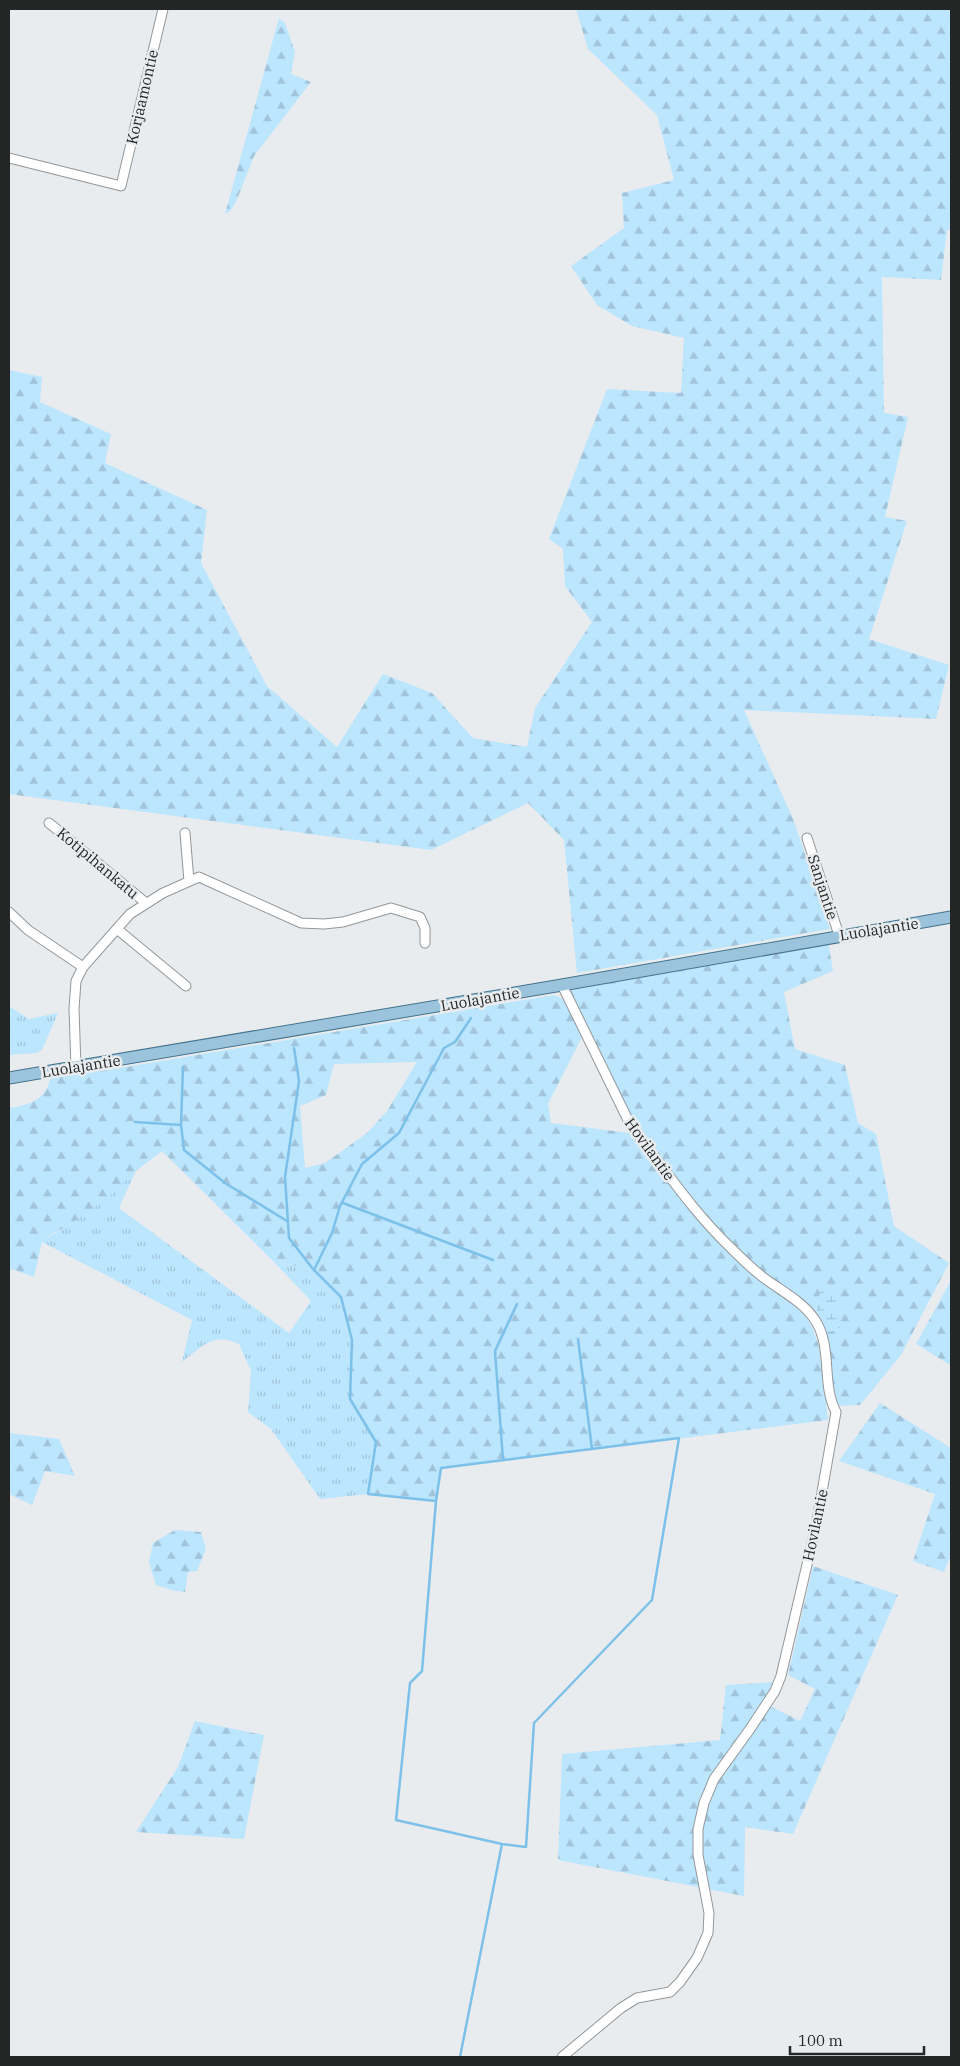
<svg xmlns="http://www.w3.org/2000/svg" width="960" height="2066" font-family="'IBM Plex Serif',serif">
<defs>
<pattern id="grass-tufts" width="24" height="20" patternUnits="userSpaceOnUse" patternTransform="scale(1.25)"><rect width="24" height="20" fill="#bce5fe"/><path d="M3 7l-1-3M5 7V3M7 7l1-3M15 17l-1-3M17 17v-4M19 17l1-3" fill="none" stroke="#a1c4da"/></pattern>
<pattern id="forest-firs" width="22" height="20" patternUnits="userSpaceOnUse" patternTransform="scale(1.25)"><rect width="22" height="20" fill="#bce5fe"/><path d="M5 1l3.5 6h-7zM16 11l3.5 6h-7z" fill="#a1c4da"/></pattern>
<pattern id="wetland-marsh" width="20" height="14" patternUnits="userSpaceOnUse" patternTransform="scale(1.25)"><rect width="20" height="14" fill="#bce5fe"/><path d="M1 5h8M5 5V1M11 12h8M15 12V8" fill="none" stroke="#a1c4da"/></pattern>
</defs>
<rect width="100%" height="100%" fill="#e9ecee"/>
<!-- grass -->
<g fill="url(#grass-tufts)">
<polygon points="9,1006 29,1019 58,1013 42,1050 37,1053 9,1055"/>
<path d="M136 1171 119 1208 289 1333 311 1301 273 1261 314 1270 341 1297 352 1340 350 1399 376 1442 368 1494 320 1499 271 1429 248 1412 251 1371 239 1344C213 1332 203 1346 182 1362L192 1320 42 1242C51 1234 61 1230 71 1223 94 1207 116 1191 136 1171Z"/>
</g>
<!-- forest -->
<g fill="url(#forest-firs)" fill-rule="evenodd">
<polygon points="576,9 951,9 951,230 947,230 941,280 882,277 884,413 908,417 885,517 907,521 869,639 949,665 936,719 744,710 794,821 830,929 577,973 564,840 528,803 431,850 9,794 9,370 42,377 40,402 111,434 105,463 207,510 201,563 267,686 337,747 383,674 432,693 473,738 527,747 535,708 592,622 565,586 563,549 549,539 607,389 681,393 684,338 632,326 597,305 571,266 624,228 622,193 674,180 657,115 588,49"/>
<polygon points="279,18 285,23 295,52 291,74 311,82 254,156 236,202 230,211 225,214"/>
<polygon points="828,940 833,971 784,992 795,1049 845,1065 858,1123 876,1134 894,1226 949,1263 901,1355 860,1405 836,1406 826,1331 819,1317 810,1307 760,1272 701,1212 630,1116 569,990"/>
<path d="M554 995 563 999 582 1037 548 1104 551 1123 630 1133 713 1237 757 1279 804 1313 812 1327 819 1346 828 1420 441 1468 436 1501 368 1494 376 1442 350 1399 352 1340 341 1297 314 1270 273 1261 162 1151 136 1171 110 1196 68 1226 51 1234 42 1242 34 1277 12 1269 9 1271V1108C29 1106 49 1098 50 1076L108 1070ZM417 1062 387 1111 367 1133 325 1163 305 1168 300 1106 326 1095 334 1064Z"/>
<polygon points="951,1280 951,1369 950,1365 916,1344"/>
<polygon points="880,1403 951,1448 951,1555 944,1572 913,1561 935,1494 839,1461"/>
<polygon points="9,1433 59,1439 75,1476 45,1471 32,1505 9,1494"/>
<polygon points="175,1530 201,1532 206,1549 197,1571 188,1572 185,1592 172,1590 156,1585 149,1562 153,1543"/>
<path d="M813 1566 898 1595 793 1834 745 1827 744 1896 707 1889C704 1870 699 1852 700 1832 702 1794 749 1737 770 1706L800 1721 815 1689 788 1675Z"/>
<polygon points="774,1682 773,1691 713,1778 696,1830 703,1888 558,1860 562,1754 720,1740 726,1685"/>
<polygon points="195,1721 264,1735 244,1839 136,1832 178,1767"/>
</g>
<!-- wetland -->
<polygon fill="url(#wetland-marsh)" points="829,1283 835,1285 839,1292 836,1301 840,1328 831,1332 826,1331 817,1314 820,1291"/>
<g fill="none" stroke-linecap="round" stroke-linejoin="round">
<!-- stream -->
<g stroke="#7cc1ea" stroke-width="2.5">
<polyline points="294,1048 299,1081 285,1177 289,1238 313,1269"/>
<polyline points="135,1122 181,1125 184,1150 225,1183 287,1221"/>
<polyline points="181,1125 183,1067"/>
<polyline points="343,1203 493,1260"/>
<polyline points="578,1339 592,1449"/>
<polyline points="503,1460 495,1351 517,1304"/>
<polyline points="436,1501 368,1494 376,1442 350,1399 352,1340 341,1297 314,1270 332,1233 340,1206 362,1164 399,1133 444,1048 455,1042 471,1018"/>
<polyline points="460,2057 502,1844 526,1847 534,1723 652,1600 679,1438 441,1468 436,1501 422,1671 410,1683 396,1820 502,1844"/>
</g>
<defs>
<g id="minor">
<polyline points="9,158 121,186 163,9"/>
<polyline points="49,823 146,903"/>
<polyline points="185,833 189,881"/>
<polyline points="807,838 839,935"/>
<polyline points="9,912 28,930 83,967"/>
<polyline points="117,929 186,986"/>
<polyline points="76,1067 74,1009 76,981 83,967 130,914 163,893 199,877 301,923 324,924 343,922 391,908 420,917 425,928 425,943"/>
<path d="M562 2057 621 2008 637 1998 670 1992 680 1982 697 1958 708 1933 709 1913 698 1855V1829L704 1803 714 1779 750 1729 775 1691 781 1676 816 1526 836 1412C821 1384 833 1347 815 1320 802 1300 777 1289 759 1274 749 1266 740 1257 731 1248 696 1215 668 1174 639 1136L628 1120 562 985"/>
</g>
<polyline id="major" points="9,1078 562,985 951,917"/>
</defs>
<!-- minor casing -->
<use href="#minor" stroke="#949799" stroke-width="11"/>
<!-- major casing -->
<use href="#major" stroke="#46738d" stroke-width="13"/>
<!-- minor -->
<use href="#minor" stroke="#fff" stroke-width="9"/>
<!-- major -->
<use href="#major" stroke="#9bc4dc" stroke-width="11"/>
</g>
<g text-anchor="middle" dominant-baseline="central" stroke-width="5" stroke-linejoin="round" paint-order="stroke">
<!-- street labels -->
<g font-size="15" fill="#242626" stroke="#e9ecee">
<text transform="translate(142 97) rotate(-77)">Korjaamontie</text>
<text transform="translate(98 863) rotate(40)">Kotipihankatu</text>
<text transform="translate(823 887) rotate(72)">Sanjantie</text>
<text transform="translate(879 929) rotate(-9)">Luolajantie</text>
<text transform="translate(480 999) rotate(-10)">Luolajantie</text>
<text transform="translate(81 1066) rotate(-9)">Luolajantie</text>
<text transform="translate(650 1149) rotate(54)">Hovilantie</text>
<text transform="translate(815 1525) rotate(-78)">Hovilantie</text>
</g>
</g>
<!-- border -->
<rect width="960" height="2066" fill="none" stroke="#242626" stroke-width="20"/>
<!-- scale -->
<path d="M790 2046v8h134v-8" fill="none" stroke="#242626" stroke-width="2.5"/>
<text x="798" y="2046" font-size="15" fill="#242626" stroke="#e9ecee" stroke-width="4" paint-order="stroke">100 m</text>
</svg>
